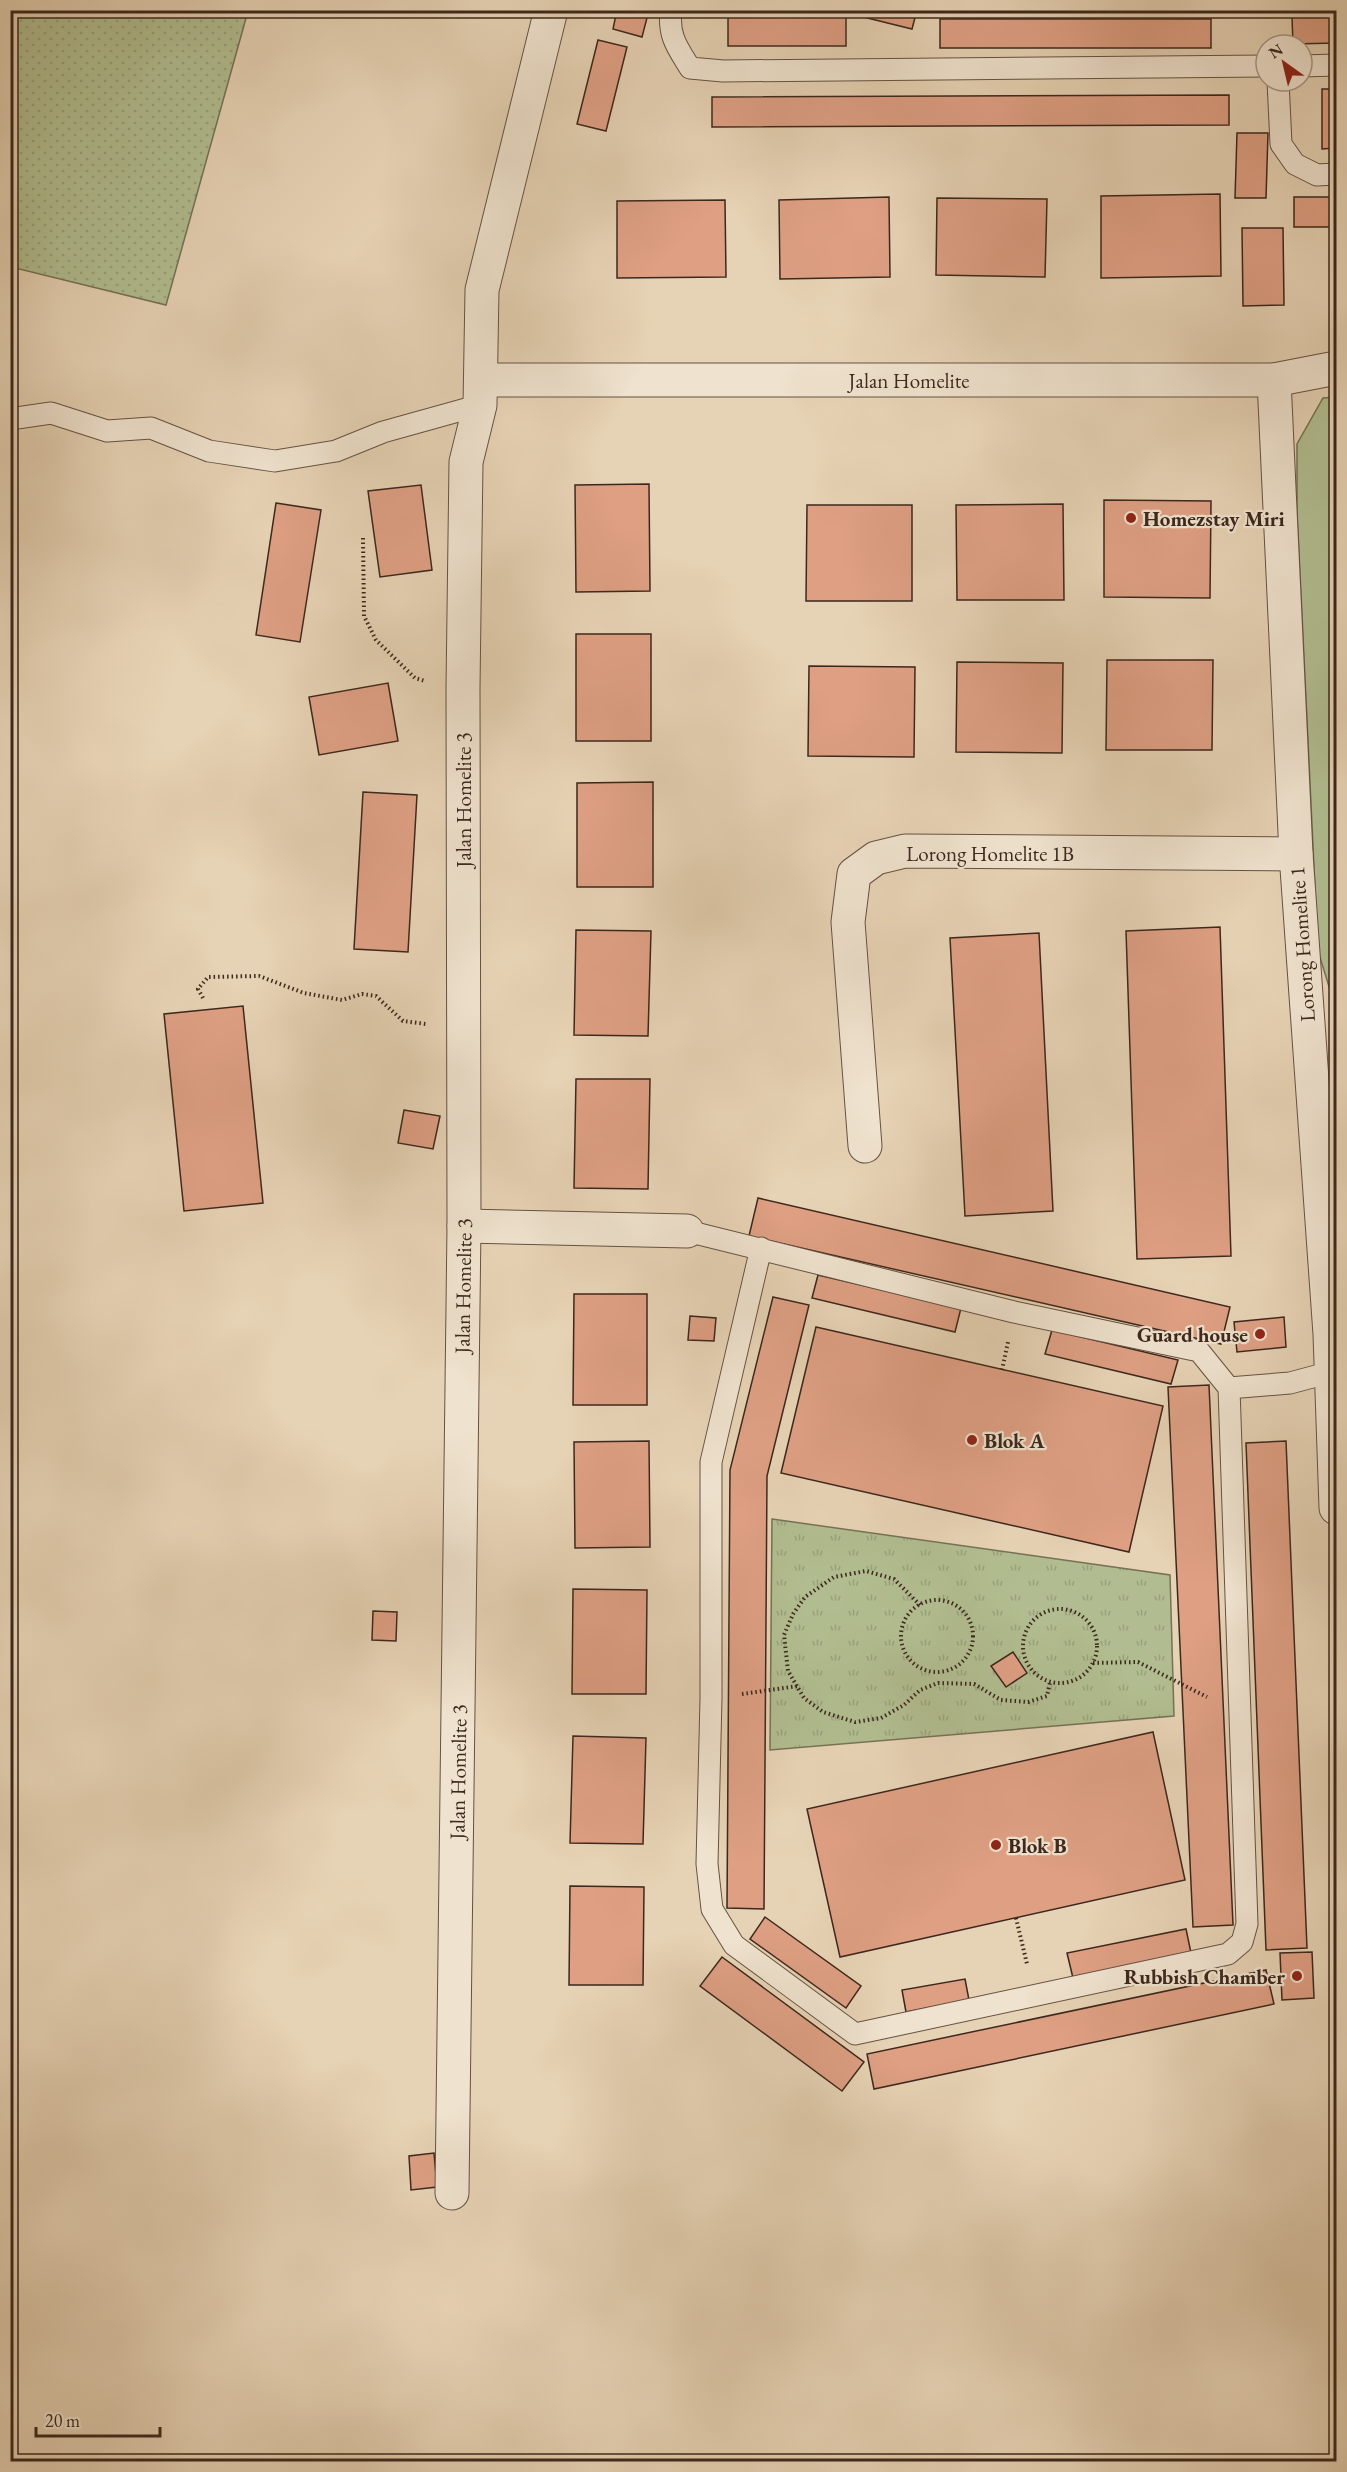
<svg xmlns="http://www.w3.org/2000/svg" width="1347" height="2472" font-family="'EB Garamond',serif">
<defs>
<pattern id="park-tufts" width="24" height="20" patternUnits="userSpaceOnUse" patternTransform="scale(1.5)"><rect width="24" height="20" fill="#b1bd90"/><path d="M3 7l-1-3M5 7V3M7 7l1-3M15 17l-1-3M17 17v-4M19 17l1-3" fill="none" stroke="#99a27c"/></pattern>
<pattern id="garden-dots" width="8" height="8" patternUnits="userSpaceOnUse" patternTransform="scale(1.5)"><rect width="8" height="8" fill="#b1bd90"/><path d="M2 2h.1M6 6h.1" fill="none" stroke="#99a27c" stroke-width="1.8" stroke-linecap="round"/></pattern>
</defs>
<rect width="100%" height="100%" fill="#e6d2b4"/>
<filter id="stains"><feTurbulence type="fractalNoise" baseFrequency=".00333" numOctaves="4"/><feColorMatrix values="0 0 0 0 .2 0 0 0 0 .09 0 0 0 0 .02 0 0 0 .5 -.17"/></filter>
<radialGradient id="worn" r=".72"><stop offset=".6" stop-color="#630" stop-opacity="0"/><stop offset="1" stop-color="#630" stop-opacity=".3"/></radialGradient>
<!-- grass -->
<polygon fill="#b1bd90" stroke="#767256" stroke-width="1.5" points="1336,397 1336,1009 1318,951 1297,510 1297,444 1323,398"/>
<!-- park -->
<polygon fill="url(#park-tufts)" stroke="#767256" stroke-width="1.5" points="772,1519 1170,1575 1174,1716 770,1750"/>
<!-- garden -->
<polygon fill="url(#garden-dots)" stroke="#767256" stroke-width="1.5" points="11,10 248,11 166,305 11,267"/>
<!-- building -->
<g fill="#de9f83" stroke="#3c281d" stroke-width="1.5">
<polygon points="617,10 649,10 642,37 613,29"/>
<polygon points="835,10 917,10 912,29"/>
<rect x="728" y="16" width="118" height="30"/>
<polygon points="1336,16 1336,43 1293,44 1292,17"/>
<rect x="940" y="19" width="271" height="29"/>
<polygon points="598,40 627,47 606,131 577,124"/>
<polygon points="1322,89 1336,89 1336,148 1322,149"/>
<polygon points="1229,95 1229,125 712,127 712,97"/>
<polygon points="1237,133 1268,133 1266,198 1235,198"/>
<polygon points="1220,194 1221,276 1101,278 1101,196"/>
<polygon points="889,197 890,277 780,279 779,200"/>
<rect x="1294" y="197" width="42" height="30"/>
<polygon points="937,198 1047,199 1045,277 936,275"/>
<polygon points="725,200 726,277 617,278 617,201"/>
<polygon points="1242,228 1283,228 1284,305 1243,306"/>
<polygon points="649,484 650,591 576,592 575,485"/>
<polygon points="421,485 432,570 380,577 368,491"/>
<polygon points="1104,500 1211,501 1210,598 1104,597"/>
<polygon points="276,503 321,510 300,642 256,635"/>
<polygon points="1063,504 1064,600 957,600 956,505"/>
<polygon points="807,505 912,505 912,601 806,601"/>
<rect x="576" y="634" width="75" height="107"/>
<polygon points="1107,660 1213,660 1212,750 1106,750"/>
<polygon points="957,662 1063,663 1062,753 956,752"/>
<polygon points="809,666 915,667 914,757 808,756"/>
<polygon points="388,683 398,741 319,755 309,697"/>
<polygon points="653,782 653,887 577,887 577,783"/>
<polygon points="363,792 417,795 408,952 354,949"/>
<polygon points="1220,927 1231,1256 1137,1259 1126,931"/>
<polygon points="576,930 651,931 648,1036 574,1035"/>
<polygon points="1039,933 1053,1211 965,1216 950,938"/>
<polygon points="243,1006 263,1203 184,1211 164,1014"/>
<polygon points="576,1079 650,1079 648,1189 574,1188"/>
<polygon points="404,1110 440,1116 433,1149 398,1143"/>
<polygon points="758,1198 1230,1307 1221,1344 749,1236"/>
<polygon points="818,1275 961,1308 955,1332 812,1298"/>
<polygon points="574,1294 647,1294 647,1405 573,1405"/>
<polygon points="773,1297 809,1305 767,1476 764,1909 727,1908 730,1470"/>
<polygon points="690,1316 716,1318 714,1341 688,1340"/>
<polygon points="1284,1317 1286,1347 1237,1352 1234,1322"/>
<polygon points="816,1327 1163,1406 1129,1552 781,1473"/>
<polygon points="1052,1330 1178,1360 1171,1384 1045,1354"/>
<polygon points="1209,1385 1233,1925 1193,1927 1168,1387"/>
<polygon points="649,1441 650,1547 575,1548 574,1442"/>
<polygon points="1286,1441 1307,1948 1266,1950 1246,1443"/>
<polygon points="573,1589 647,1590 646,1694 572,1694"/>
<polygon points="373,1611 397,1612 396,1641 372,1640"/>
<polygon points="1013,1652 1027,1673 1006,1687 991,1666"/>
<polygon points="1153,1732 1185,1880 840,1957 807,1809"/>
<polygon points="573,1736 646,1738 643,1844 570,1843"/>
<polygon points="570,1886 644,1887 643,1985 569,1985"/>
<polygon points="765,1917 861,1986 846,2008 750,1939"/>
<polygon points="1186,1929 1191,1953 1073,1978 1067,1953"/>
<polygon points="1312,1952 1314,1998 1282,2000 1280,1953"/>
<polygon points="722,1957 864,2062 842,2091 700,1986"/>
<polygon points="1266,1970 1274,2004 874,2089 867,2054"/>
<polygon points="965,1979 969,2000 906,2012 902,1990"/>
<polygon points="434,2153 437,2187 411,2190 409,2156"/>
</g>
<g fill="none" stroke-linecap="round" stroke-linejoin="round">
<defs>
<g id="lane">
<path d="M671 10C668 36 677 47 690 68L723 71 1266 66"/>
<polyline points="1302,66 1336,65"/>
<polyline points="1278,81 1281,144 1295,164 1317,175 1336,174"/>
<polyline points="10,419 51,413 107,431 151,428 209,451 275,461 336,451 383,432 480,405"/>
<polyline points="687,1231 1014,1312 1199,1351 1229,1388 1247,1924 1242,1942 1228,1954 855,2034 734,1945 712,1909 707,1864 711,1698 711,1462 761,1248"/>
<polyline points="1229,1388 1290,1383 1331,1372"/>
</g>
<g id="street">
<polyline points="481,380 1274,380 1336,368"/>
<polyline points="1274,380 1296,854 1330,1334 1336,1508"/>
<polyline points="865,1146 848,922 854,874 876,858 905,851 1296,854"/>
<polyline points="464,1226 687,1231"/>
<polyline points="452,2193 464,1226 463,688 466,462 480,405 482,290 551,10"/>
</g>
</defs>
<!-- lane casing -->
<use href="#lane" stroke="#665243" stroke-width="23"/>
<!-- street casing -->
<use href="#street" stroke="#665243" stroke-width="35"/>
<!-- path -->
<g stroke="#3c281d" stroke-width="4" stroke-dasharray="1.5 3" stroke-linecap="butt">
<polyline points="363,538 364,616 376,640 415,678 425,681"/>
<polyline points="203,998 198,989 208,977 259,976 304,993 342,1000 362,994 376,996 403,1021 426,1024"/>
<polyline points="1002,1370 1008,1342"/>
<circle cx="937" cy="1636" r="36"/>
<polyline points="920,1605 894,1579 866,1571 834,1577 805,1597 793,1614 784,1635 788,1671 804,1698 823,1712 855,1722 881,1718 904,1705 920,1690 938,1683 974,1684 1001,1700 1028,1702 1047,1696 1050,1682"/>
<circle cx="1060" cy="1646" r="37"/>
<polyline points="1093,1663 1138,1662 1207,1697"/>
<polyline points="742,1694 798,1686"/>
<polyline points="1016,1918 1027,1964"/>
</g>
<!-- lane -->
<use href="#lane" stroke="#efe2ce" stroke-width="21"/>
<!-- street -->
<use href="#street" stroke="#efe2ce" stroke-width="33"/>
</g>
<!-- markers -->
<g fill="#8f2418" stroke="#efe2ce" stroke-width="2">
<circle cx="1131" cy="518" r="6"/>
<circle cx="1260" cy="1334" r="6"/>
<circle cx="972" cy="1440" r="6"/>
<circle cx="996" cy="1845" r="6"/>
<circle cx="1297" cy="1976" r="6"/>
</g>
<g text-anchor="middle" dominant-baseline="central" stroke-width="4.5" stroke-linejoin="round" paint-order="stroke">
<!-- street labels -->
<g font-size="21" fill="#3c281d" stroke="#efe2ce">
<text x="909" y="380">Jalan Homelite</text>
<text transform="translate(463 800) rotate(-90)">Jalan Homelite 3</text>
<text x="990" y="853">Lorong Homelite 1B</text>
<text transform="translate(1302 944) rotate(-94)">Lorong Homelite 1</text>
<text transform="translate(463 1286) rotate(-89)">Jalan Homelite 3</text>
<text transform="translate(458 1772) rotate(-89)">Jalan Homelite 3</text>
</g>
<!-- poi labels -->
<g font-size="21" font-weight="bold" fill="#3c281d" stroke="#efe2ce" text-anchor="start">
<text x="1143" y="518">Homezstay Miri</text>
<text x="1248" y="1334" text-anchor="end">Guard house</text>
<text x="984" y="1440">Blok A</text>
<text x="1008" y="1845">Blok B</text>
<text x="1285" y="1976" text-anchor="end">Rubbish Chamber</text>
</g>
</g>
<!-- margin -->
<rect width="1347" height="2472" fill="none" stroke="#e6d2b4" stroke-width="36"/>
<rect x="12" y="12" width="1323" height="2448" fill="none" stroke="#3c281d" stroke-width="3"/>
<rect x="18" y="18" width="1311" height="2436" fill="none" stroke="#3c281d" stroke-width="1.5"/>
<!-- north arrow -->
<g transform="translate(1284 63) rotate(326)"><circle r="28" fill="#efe2ce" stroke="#a79887" stroke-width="1.5"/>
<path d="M0-4.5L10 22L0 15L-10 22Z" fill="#8f2418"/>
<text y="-9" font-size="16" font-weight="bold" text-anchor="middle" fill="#3c281d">N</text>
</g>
<!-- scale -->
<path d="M36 2427v9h124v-9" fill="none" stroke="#3c281d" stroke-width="3"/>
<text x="45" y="2427" font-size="18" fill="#3c281d" stroke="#efe2ce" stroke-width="4.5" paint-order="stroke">20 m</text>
<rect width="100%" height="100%" filter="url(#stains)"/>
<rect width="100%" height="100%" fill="url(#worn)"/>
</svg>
